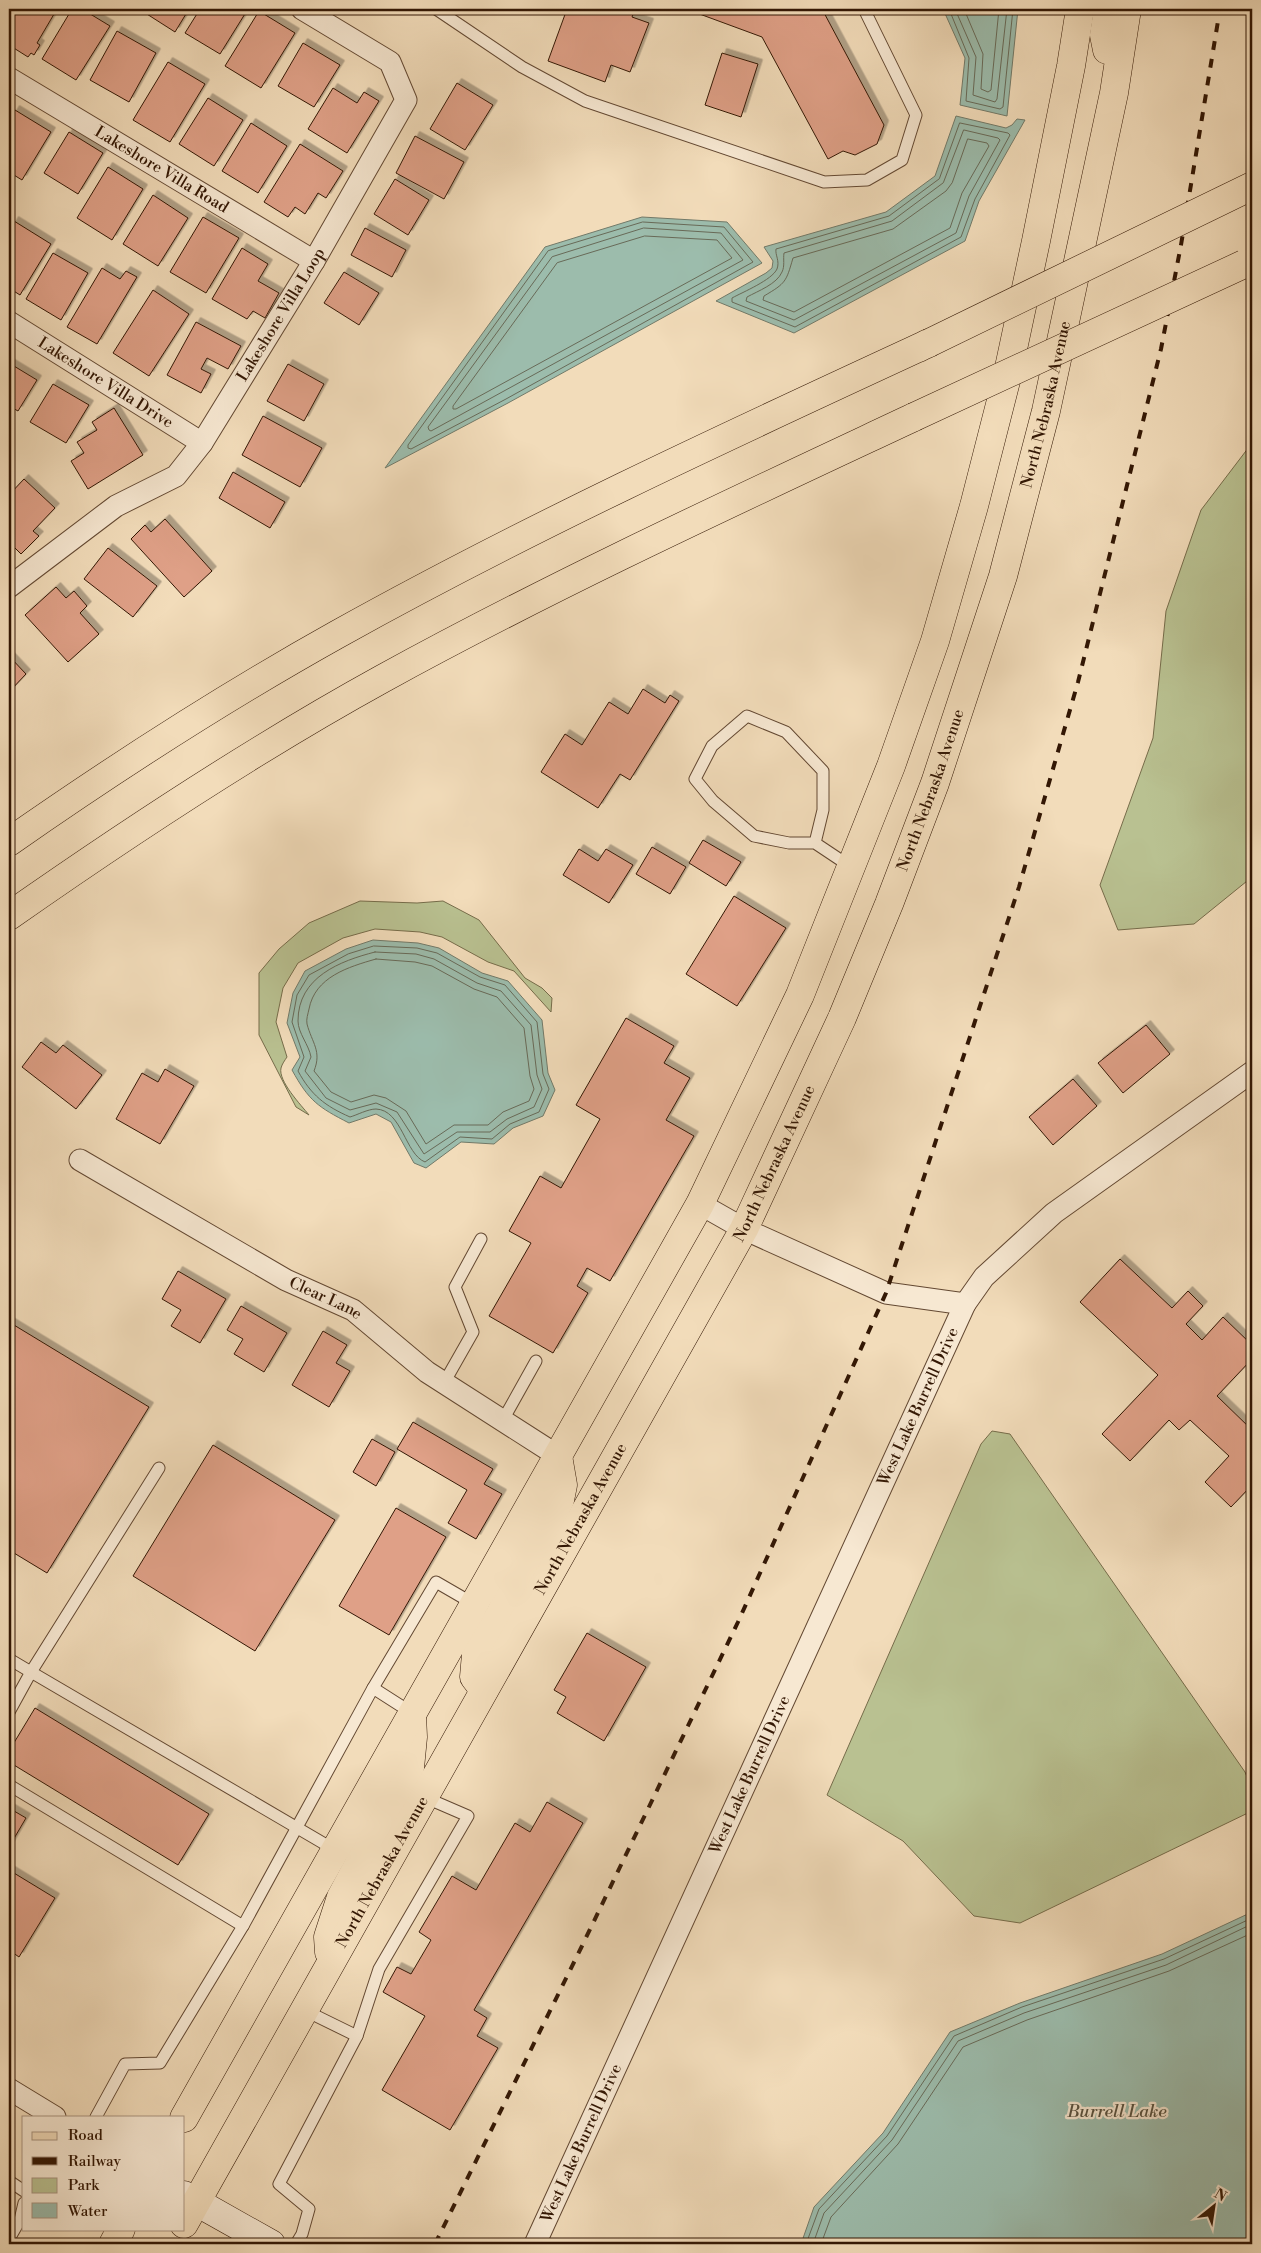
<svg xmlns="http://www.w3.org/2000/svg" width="1261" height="2253" font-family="'Libre Bodoni',serif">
<defs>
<filter id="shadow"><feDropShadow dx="4.5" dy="-4.5" stdDeviation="0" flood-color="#0004"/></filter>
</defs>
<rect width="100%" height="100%" fill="#f2dcba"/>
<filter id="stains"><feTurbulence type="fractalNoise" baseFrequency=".004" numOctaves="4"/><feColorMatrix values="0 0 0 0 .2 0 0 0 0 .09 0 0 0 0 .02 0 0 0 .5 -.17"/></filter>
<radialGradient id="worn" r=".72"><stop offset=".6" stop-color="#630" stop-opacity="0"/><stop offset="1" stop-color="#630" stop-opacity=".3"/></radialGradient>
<!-- green -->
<g fill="#b9c191" stroke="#766c4a">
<polygon points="1252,443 1252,877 1194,924 1118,930 1100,885 1153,738 1166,611 1201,510"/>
<path d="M360 901 417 903 443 901 479 920 525 978 542 988 552 998 551 1012 514 971 488 962 442 937 420 932 375 929 343 938 298 963 283 988 276 1022 287 1057C285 1060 282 1064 281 1068 278 1081 301 1105 309 1115L296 1107 259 1035V973L279 949 309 923Z"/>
<polygon points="992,1431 1010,1434 1245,1772 1252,1789 1252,1811 1020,1923 974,1916 903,1841 827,1795 981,1444"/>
</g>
<!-- water -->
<g fill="#9cbcac" stroke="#727a69">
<polygon points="943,9 1018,9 1007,116 960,105 965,58"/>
<polygon points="956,116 1006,128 1012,125 1017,119 1025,120 979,201 965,241 794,333 716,301 766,273 772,268 773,261 764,247 886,212 935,176"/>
<polygon points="642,217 727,222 762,263 508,403 385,468 545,247"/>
<path d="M373 940 418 943 439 948 482 973 508 981 542 1020 548 1073 555 1090 543 1116 513 1128 494 1144 461 1142 426 1168 414 1163 391 1122 376 1114 349 1123C318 1107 309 1101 292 1070L300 1057 287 1023 293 993 305 971 346 949Z"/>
<polygon points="1252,1912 1252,2244 801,2244 814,2207 883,2133 950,2032 1020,2003 1162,1954"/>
</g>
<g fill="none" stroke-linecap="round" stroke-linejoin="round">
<!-- shore -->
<g stroke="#686a58" stroke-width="1">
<polyline points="949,9 969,58 966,101 1000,109 1003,107 1013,9"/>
<polyline points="955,9 976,57 973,95 995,102 997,99 1007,9"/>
<polyline points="964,9 983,54 981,89 988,92 991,90 999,9"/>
<path d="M960 123 1008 133 1010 135 975 199 961 237 795 327 732 302V298C743 292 772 280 777 269 780 261 775 255 776 249L889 216 939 179Z"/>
<path d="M964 130 998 138 1000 140 969 196 956 233 794 320 746 301 747 297C758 291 777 284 782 272 785 266 783 259 784 253L892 221 943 183Z"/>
<path d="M968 139 987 143 989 146 962 193 950 228 794 312 763 300 764 296C786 283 786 282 793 258L893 229 946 191 952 183Z"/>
<polygon points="643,222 724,227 753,262 506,399 411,449 408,448 408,445 548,251"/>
<polygon points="644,228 721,233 743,260 431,431 429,430 428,427 552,257"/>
<polygon points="645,236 717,240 732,258 456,409 453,409 453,406 557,263"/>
<path d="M374 946 417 948 437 953 480 977 505 985 537 1022 543 1074 549 1089 539 1112 510 1124 492 1139 460 1137 425 1162C405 1154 402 1110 376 1109 368 1109 357 1115 350 1117 325 1106 311 1095 298 1071L304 1057 292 1022 297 995 309 975 348 954Z"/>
<path d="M375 952 416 954 434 959 477 983 501 991 531 1025 537 1075 542 1089 534 1107 507 1119 490 1132H457L424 1154 397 1112 376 1103 350 1110 326 1098 305 1071 311 1057C309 1045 298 1033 298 1021 298 977 340 961 375 952Z"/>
<path d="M376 959 415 962 432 966 474 989 497 997 524 1028 530 1076 534 1089 529 1101 503 1112 488 1125H454L426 1144 406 1111 386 1098 374 1095 351 1102 331 1092 314 1071C322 1051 312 1043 307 1024 306 1019 308 1014 309 1009 315 977 348 967 376 959Z"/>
<polyline points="806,2244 819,2209 887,2136 954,2036 1022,2007 1164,1959 1252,1918"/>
<polyline points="813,2244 824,2213 892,2140 958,2041 1024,2013 1166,1965 1252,1924"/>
<polyline points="821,2244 831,2217 898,2144 963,2047 1027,2020 1169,1971 1252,1933"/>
</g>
</g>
<!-- building -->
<g fill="#dfa087" stroke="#331704" filter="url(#shadow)">
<polygon points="9,9 57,9 37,43 40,45 34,55 31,53 28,57 9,45"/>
<polygon points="72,9 82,9 110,26 76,80 42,59"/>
<polygon points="139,9 189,9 175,32"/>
<polygon points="200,9 248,9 220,54 185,33"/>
<polygon points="567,9 635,9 632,17 649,23 630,72 611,65 605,82 548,61"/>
<polygon points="686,9 822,9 884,125 877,144 855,155 843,151 828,159 762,37"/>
<polygon points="259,11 295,33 261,88 225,66"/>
<polygon points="117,31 156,53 129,102 90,80"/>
<polygon points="303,43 340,65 314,107 278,86"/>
<polygon points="722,53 758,64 741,117 705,105"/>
<polygon points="168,62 205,84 170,142 133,120"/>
<polygon points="457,83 493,105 465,150 430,129"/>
<polygon points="333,88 357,103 364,92 379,101 347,153 308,129"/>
<polygon points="208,98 243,120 214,166 179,144"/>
<polygon points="15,110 51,132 22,180 9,172 9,120"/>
<polygon points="251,123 287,146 258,193 222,171"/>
<polygon points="69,132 103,153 78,194 44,173"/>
<polygon points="415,136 464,162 444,199 396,173"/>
<polygon points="300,144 343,171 326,198 318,193 305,214 295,207 288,217 264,202"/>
<polygon points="108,167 143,189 112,240 77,218"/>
<polygon points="395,179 429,200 408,235 374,214"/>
<polygon points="153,195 188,218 158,266 123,244"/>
<polygon points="203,217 239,238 206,293 170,272"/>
<polygon points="14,221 51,244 20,295 9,288 9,230"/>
<polygon points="365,228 406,250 392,277 351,255"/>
<polygon points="242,248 268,264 258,281 279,293 265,318 253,311 247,319 212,299"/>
<polygon points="53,253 88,273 61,320 26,299"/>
<polygon points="102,268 120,279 126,271 137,277 97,344 67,327"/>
<polygon points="344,272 379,293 359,325 324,303"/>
<polygon points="153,290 189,314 149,376 113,353"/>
<polygon points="196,322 241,346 228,369 207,358 201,369 211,374 201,393 167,375"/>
<polygon points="9,363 37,380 18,411 9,406"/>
<polygon points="288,364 324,384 304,421 267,401"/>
<polygon points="53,384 89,405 66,443 30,422"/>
<polygon points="114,408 143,455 88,489 71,461 84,453 77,442 97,430 92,422"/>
<polygon points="263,416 322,448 300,487 242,455"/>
<polygon points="233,472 285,502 270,528 219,498"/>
<polygon points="24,479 55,508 33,531 39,536 21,554 9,542 9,495"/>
<polygon points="165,519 212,571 184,597 131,539 145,525 151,532"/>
<polygon points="108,548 157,586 133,617 84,579"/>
<polygon points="56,587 66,598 74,591 87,606 80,613 99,634 68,662 25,615"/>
<polygon points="9,656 26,674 9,692"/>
<polygon points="643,689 665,703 670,695 679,701 630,780 620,774 598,808 541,772 565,734 582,745 609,702 628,714"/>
<polygon points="703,840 741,862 726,886 689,863"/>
<polygon points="652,847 686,867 670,894 636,874"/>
<polygon points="579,849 598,861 606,849 633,865 609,903 563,875"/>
<polygon points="734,896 786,928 737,1006 686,974"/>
<polygon points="626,1018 674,1046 664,1063 690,1078 666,1120 694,1136 610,1281 587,1268 577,1286 588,1293 553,1353 489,1316 531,1243 509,1231 540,1176 561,1188 600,1119 576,1105"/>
<polygon points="1146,1025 1170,1054 1123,1093 1098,1063"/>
<polygon points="41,1042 56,1053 63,1045 102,1075 76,1109 22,1067"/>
<polygon points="165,1069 194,1086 160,1144 116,1119 142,1073 158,1082"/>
<polygon points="1073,1079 1097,1106 1053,1145 1029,1117"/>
<polygon points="1120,1259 1172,1308 1188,1291 1203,1306 1186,1324 1202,1340 1223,1317 1252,1345 1252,1359 1217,1396 1252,1430 1252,1485 1231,1507 1205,1482 1229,1456 1190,1420 1179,1430 1169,1420 1130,1461 1102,1434 1158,1375 1080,1302"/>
<polygon points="178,1271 226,1299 200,1343 171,1326 181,1310 162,1299"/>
<polygon points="241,1306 287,1333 264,1372 234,1354 243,1339 227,1330"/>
<polygon points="9,1322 149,1407 47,1573 9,1550"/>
<polygon points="323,1331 347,1345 336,1363 350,1371 329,1407 292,1385"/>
<polygon points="413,1422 493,1469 484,1484 502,1494 476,1539 448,1523 467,1490 397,1449"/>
<polygon points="372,1439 395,1452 376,1486 353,1472"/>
<polygon points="213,1445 335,1520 255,1651 133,1576"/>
<polygon points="396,1508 446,1537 389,1635 339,1606"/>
<polygon points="587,1633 646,1667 604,1741 557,1713 566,1697 554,1690"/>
<polygon points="35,1708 209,1814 178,1865 9,1762 9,1751"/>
<polygon points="547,1802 583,1823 474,2010 487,2018 477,2036 498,2048 450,2130 382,2090 425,2016 383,1992 397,1967 411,1974 431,1940 419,1932 452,1876 476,1890 515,1823 530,1832"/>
<polygon points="9,1808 26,1818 9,1847"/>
<polygon points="9,1870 55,1898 19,1957 9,1950"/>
</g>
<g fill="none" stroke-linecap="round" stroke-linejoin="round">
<defs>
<g id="lane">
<polyline points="436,9 522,67 585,101 824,182 867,180 902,160 916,115 864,9"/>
<polyline points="815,843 823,810 823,771 786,732 747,716 712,746 695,779 713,801 754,836 789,843 815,843 851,867"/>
<polyline points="444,1383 473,1332 455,1287 481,1239"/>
<polyline points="503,1420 536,1361"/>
<polyline points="9,1659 31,1672 159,1468"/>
<polyline points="373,1688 436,1582 474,1604"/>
<polyline points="9,1712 31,1672 335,1850"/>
<polyline points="9,1785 243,1926 373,1688 412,1713"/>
<polyline points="304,2010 357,2036"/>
<polyline points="96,2117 125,2064 160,2063 243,1926"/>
<polyline points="9,2181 24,2191"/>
<polyline points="9,2239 20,2220 24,2203"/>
<polyline points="296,2244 302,2234 309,2209 279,2184 357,2036 379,1969 468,1816 424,1797"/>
</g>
<g id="street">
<path id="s1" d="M9 78 314 261"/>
<path id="s2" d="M9 322 202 443"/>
<path id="s3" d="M9 587 116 506 176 476 202 443 314 261 406 100 390 62 302 9"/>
<path id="s4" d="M80 1160 286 1280 353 1310 427 1372 558 1456"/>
<polyline points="700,1204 744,1229 886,1293 965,1304 984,1277 1054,1213 1252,1072"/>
<polyline points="9,2089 55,2117"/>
<path id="s5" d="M535 2244 965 1304"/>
</g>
<polyline id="secondary" points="184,2195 271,2244"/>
<g id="primary">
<polyline points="1107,50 1104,35 1108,9"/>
<polyline points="484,1690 474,1677 476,1654 500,1614 560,1500 563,1485 558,1456"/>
<polyline points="329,1952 328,1937 341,1897 410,1768 413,1737 412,1715"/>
<polyline points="184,2118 700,1204 800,995 891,766 935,641 974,506 1007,377 1036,241 1071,66 1080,9"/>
<path id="s6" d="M184 2224 744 1229 842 1018 889 904 935 783 1003 576 1046 411 1114 93 1127 9"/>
<polyline points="113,2244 121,2229"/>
</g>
<g id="highway">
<path d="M9 842C115 768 225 697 338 634 530 527 730 435 929 343"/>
<path d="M9 916C129 832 253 750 382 679 555 584 735 501 914 417"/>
</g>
</defs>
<!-- lane casing -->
<use href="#lane" stroke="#634832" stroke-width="13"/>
<!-- street casing -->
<use href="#street" stroke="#634832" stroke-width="23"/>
<!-- secondary casing -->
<use href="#secondary" stroke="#331704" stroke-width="29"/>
<!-- primary casing -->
<use href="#primary" stroke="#331704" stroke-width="29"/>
<!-- highway casing -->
<use href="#highway" stroke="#331704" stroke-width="29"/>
<!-- lane -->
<use href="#lane" stroke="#f7e8d2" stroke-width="11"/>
<!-- street -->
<use href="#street" stroke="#f7e8d2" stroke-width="21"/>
<!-- secondary -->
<use href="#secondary" stroke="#f7e8d2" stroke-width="28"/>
<!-- primary -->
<use href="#primary" stroke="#f2dcba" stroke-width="28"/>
<!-- highway -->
<use href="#highway" stroke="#f2dcba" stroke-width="28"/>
<!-- rail -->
<polyline stroke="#331704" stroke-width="4" stroke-dasharray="9 9" stroke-linecap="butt" points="435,2244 581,1948 738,1622 886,1293 1019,887 1078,682 1161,349 1181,245 1220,9"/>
<defs>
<g id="highway-bridge">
<polyline points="929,343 1252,186"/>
<polyline points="914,417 1244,264"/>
</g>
</defs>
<!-- highway-bridge casing -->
<use href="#highway-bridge" stroke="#331704" stroke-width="29" stroke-linecap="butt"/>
<!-- highway-bridge -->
<use href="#highway-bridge" stroke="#f2dcba" stroke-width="28"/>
</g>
<g text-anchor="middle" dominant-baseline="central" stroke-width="4.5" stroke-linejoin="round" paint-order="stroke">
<!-- street labels -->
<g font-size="16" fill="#331704" stroke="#f7e8d2">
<text stroke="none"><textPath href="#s1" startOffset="178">Lakeshore Villa Road</textPath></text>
<text stroke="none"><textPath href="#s3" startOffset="394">Lakeshore Villa Loop</textPath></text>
<text stroke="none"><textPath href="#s2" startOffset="114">Lakeshore Villa Drive</textPath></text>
<text stroke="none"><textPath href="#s6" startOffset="2022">North Nebraska Avenue</textPath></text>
<text stroke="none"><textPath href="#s6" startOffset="1619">North Nebraska Avenue</textPath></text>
<text stroke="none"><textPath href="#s6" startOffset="1214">North Nebraska Avenue</textPath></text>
<text stroke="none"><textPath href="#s4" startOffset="282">Clear Lane</textPath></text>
<text stroke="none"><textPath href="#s5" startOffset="921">West Lake Burrell Drive</textPath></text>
<text stroke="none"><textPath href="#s6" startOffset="809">North Nebraska Avenue</textPath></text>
<text stroke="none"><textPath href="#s5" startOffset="516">West Lake Burrell Drive</textPath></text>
<text stroke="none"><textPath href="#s6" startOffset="404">North Nebraska Avenue</textPath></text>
<text stroke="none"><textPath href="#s5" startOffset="111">West Lake Burrell Drive</textPath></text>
</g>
<!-- water labels -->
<g font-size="18" font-style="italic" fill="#58513f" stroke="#f7e8d2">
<text x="1117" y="2111">Burrell Lake</text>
</g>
</g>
<!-- margin -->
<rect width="1261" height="2253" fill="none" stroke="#f2dcba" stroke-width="30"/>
<rect x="10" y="10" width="1241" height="2233" fill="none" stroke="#331704" stroke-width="2.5"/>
<rect x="15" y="15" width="1231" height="2223" fill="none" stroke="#331704"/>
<!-- legend -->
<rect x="22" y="2116" width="162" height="115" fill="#f7e8d2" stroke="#a99480"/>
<rect x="32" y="2132" width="25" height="8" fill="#f2dcba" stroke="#a99480"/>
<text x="68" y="2140" font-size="15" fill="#331704">Road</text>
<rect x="32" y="2157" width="25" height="8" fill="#331704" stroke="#a99480"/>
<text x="68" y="2166" font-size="15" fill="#331704">Railway</text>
<rect x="32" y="2178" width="25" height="15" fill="#b9c191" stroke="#a99480"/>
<text x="68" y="2190" font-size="15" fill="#331704">Park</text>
<rect x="32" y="2203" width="25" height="15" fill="#9cbcac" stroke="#a99480"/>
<text x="68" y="2216" font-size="15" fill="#331704">Water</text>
<!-- north arrow -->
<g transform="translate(1214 2206) rotate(30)" stroke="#f7e8d2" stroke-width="4" paint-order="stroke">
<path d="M0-4L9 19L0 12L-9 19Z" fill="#331704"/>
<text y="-8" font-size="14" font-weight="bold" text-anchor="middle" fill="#331704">N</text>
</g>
<rect width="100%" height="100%" filter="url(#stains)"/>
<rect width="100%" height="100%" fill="url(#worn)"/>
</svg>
